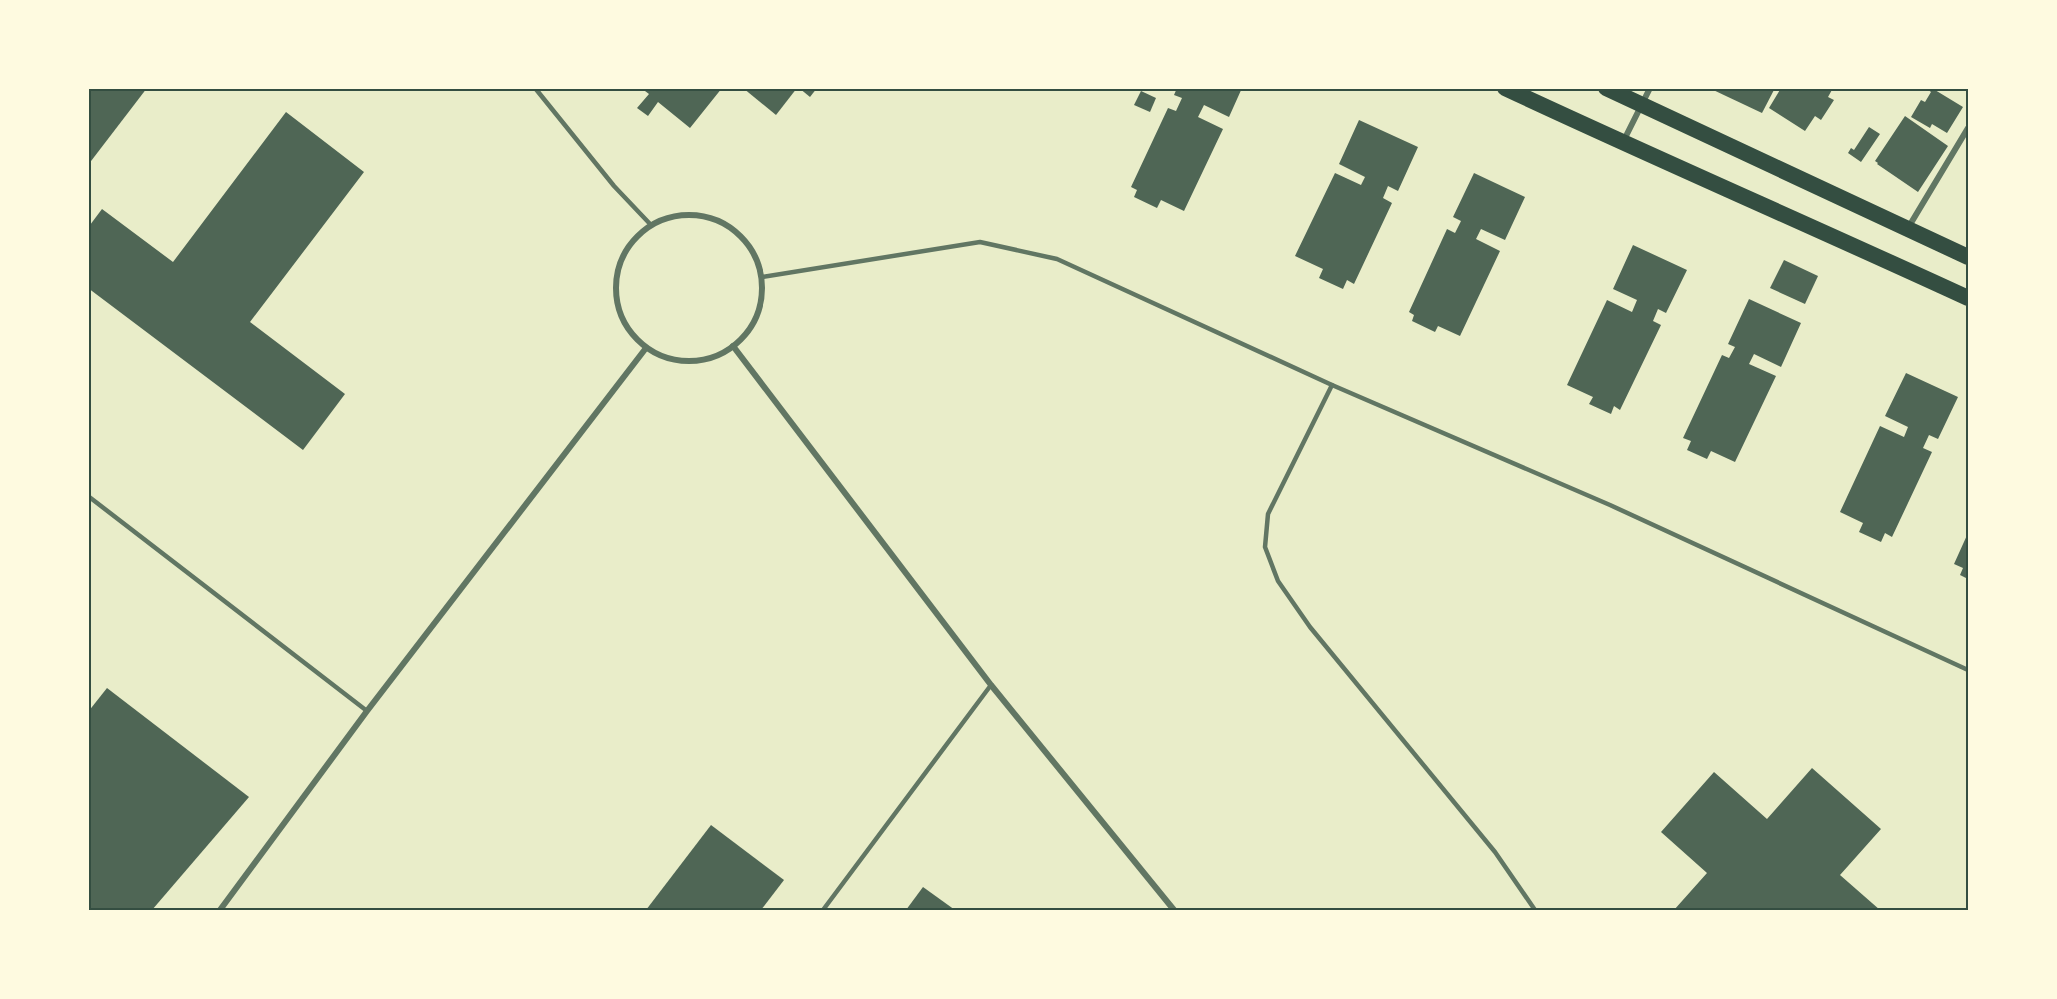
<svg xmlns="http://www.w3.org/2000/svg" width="2057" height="999" font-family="Arial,sans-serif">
<rect width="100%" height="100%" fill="#e9edc9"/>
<!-- building -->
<g fill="#4f6655">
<polygon points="88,88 147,88 88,165"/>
<polygon points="641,88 722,88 690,128 658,102 648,116 637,108 649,94"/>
<polygon points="743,88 797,88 776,115"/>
<polygon points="799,88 817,88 810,97"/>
<polygon points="1177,88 1242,88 1229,117 1204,105 1198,117 1223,129 1184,211 1161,200 1157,208 1134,197 1137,190 1131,187 1168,108 1176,111 1182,98 1174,95"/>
<polygon points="1709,88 1775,88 1762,113"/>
<polygon points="1781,88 1833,88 1828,97 1834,100 1821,120 1815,116 1805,131 1769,108"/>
<polygon points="1926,88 1936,88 1935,90 1963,107 1947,133 1932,124 1930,128 1911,117 1921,100 1925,102 1931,92"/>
<polygon points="1141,91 1156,98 1150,112 1134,105"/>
<polygon points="286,112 364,172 250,322 345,394 303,450 88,288 88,223 90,225 102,209 173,262"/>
<polygon points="1905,116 1948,146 1918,192 1877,164 1878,163 1875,161"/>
<polygon points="1359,120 1418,147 1398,191 1388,186 1383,198 1392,203 1354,284 1347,280 1343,289 1319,278 1323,269 1295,256 1335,173 1361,185 1365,177 1339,164"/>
<polygon points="1869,127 1880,134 1861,162 1848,153 1851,148 1854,150"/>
<polygon points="1474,173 1525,197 1505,240 1481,229 1476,239 1500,251 1460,336 1438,326 1435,332 1412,321 1414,315 1409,312 1447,229 1455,233 1461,221 1453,217"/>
<polygon points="1633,245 1687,270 1666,313 1658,309 1653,321 1661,325 1620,410 1614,406 1611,414 1589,404 1593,397 1567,385 1607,300 1632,312 1637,300 1613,289"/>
<polygon points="1784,260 1818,276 1805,304 1770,288"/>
<polygon points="1749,299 1801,323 1781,367 1754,354 1749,364 1776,376 1735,462 1711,451 1707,459 1687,450 1691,441 1683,438 1722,355 1729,358 1735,347 1728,344"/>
<polygon points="1906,373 1958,397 1938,439 1929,435 1923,448 1932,452 1892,537 1885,533 1881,542 1859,532 1863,523 1840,512 1880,426 1904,437 1908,427 1885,416"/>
<polygon points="1968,533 1968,579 1960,575 1963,568 1954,564"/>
<polygon points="107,688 249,797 152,910 88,910 88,712"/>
<polygon points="1812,768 1881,829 1840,875 1880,910 1674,910 1707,873 1661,832 1714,772 1767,819"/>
<polygon points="711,825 784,880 761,910 646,910"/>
<polygon points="923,887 955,910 906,910"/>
</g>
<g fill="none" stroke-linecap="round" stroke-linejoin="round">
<!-- service -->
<g stroke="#617663" stroke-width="4.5">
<polyline points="535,88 614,186 651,225"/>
<polyline points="762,277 980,242 1057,259 1332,385 1610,505 1968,670"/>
<polyline points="1332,385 1268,514 1265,547 1278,581 1310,627 1495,852 1535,910"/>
<polyline points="88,496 367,711"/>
<polyline points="823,910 991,685"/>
</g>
<!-- minor -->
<g stroke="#617663" stroke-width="6">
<polyline points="1624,140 1650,88"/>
<circle cx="689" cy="288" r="73"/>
<polyline points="1908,228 1968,128"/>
<polyline points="733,346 991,685 1174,910"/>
<polyline points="220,910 367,711 646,348"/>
</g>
<!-- trunk -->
<g stroke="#344e41" stroke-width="16">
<path d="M1505 88C1659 160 1814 227 1968 298"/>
<polyline points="1606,88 1968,257"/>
</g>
</g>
<!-- border -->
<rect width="2057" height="999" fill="none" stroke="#fefae0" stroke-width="180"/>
<rect x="90" y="90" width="1877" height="819" fill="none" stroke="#344e41" stroke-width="2"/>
</svg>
